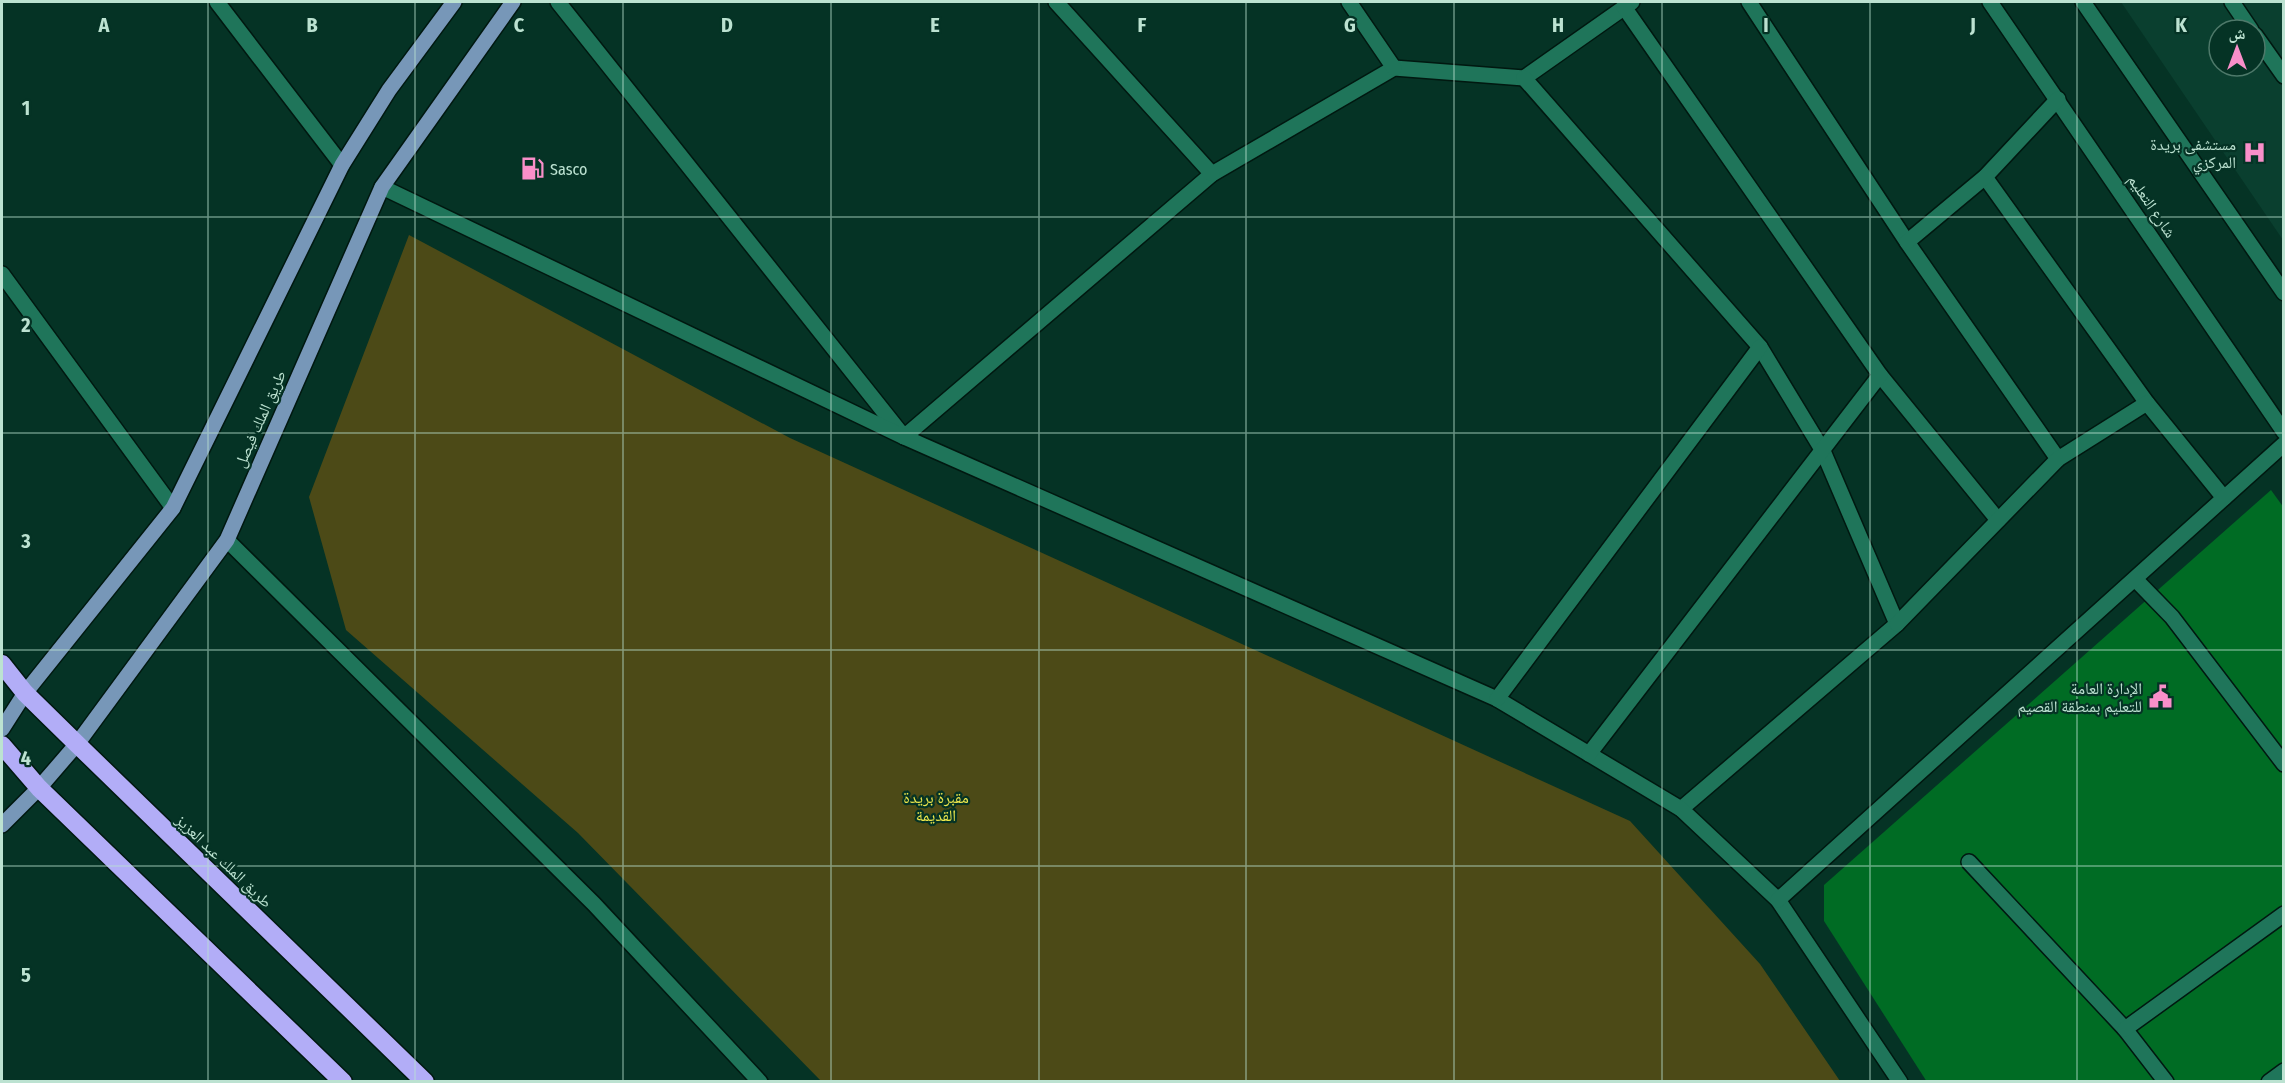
<svg xmlns="http://www.w3.org/2000/svg" width="2285" height="1083" font-family="'Fira Sans Condensed','Noto Naskh Arabic',sans-serif">
<rect width="100%" height="100%" fill="#053325"/>
<!-- built -->
<path fill="#0a3f2f" fill-rule="evenodd" d="M2121 2H2283V240ZM2219 30H2255V66H2219Z"/>
<!-- green -->
<polygon fill="#4c4a17" points="409,235 790,438 1630,821 1760,964 1840,1081 821,1081 578,833 346,630 309,497"/>
<!-- building -->
<polygon fill="#006c24" points="2271,490 2284,508 2284,1082 1927,1082 1824,921 1824,885"/>
<g fill="none" stroke-linecap="round" stroke-linejoin="round">
<defs>
<g id="minor">
<polyline points="217,2 342,165"/>
<polyline points="558,2 904,437 1212,174 1394,68 1524,78 1632,2"/>
<polyline points="1056,2 1212,174"/>
<polyline points="1349,2 1394,68"/>
<polyline points="1749,2 1907,242 2058,459"/>
<polyline points="1990,2 2284,432"/>
<polyline points="2083,2 2284,293"/>
<polyline points="2232,2 2251,30"/>
<polyline points="2255,35 2284,76"/>
<polyline points="1524,78 1760,347 1823,451 1897,624 1681,809"/>
<polyline points="1985,177 2147,403"/>
<polyline points="382,187 904,437 1497,699 1681,809 1778,900 1900,1082"/>
<polyline points="1907,242 1985,177 2058,99"/>
<polyline points="2,274 173,508"/>
<polyline points="1880,375 1998,520"/>
<polyline points="227,540 594,904 760,1082"/>
<polyline points="2135,579 2172,617 2284,764"/>
<polyline points="1897,624 2058,459 2147,403 2224,498"/>
<polyline points="1497,699 1760,347"/>
<polyline points="1589,754 1880,375 1624,7"/>
<polyline points="1969,862 2125,1029 2166,1082"/>
<polyline points="1778,900 2284,444"/>
<polyline points="2125,1029 2284,914"/>
<polyline points="2269,1082 2284,1071"/>
</g>
<g id="major">
<polyline points="2,729 25,693 173,508 342,165 389,90 454,2"/>
<polyline points="2,825 39,788 77,744 227,540 382,187 513,2"/>
</g>
<g id="highway">
<polyline points="2,664 25,693 77,744 425,1082"/>
<polyline points="2,745 39,788 343,1082"/>
</g>
</defs>
<!-- minor casing -->
<use href="#minor" stroke="#011810" stroke-width="18"/>
<!-- major casing -->
<use href="#major" stroke="#011810" stroke-width="18"/>
<!-- highway casing -->
<use href="#highway" stroke="#011810" stroke-width="21"/>
<!-- minor -->
<use href="#minor" stroke="#1f755a" stroke-width="15"/>
<!-- major -->
<use href="#major" stroke="#7797b8" stroke-width="15"/>
<!-- highway -->
<use href="#highway" stroke="#b2adf7" stroke-width="18"/>
</g>
<!-- grid -->
<path fill="none" stroke="#bce2d1" stroke-width="1.5" stroke-opacity="0.55" d="M208 2V1082M415 2V1082M623 2V1082M831 2V1082M1039 2V1082M1246 2V1082M1454 2V1082M1662 2V1082M1870 2V1082M2077 2V1082M2 217H2284M2 433H2284M2 650H2284M2 866H2284"/>
<!-- icons -->
<defs>
<symbol id="hospital-bare" viewBox="-9 -9 18 18"><path d="M-5-5h3v3.5h4V-5h3V5h-3V1.5h-4V5h-3Z" fill="#f98fc9" stroke="#053325" stroke-width="2.5" paint-order="stroke"/></symbol>
<symbol id="fuel-bare" viewBox="-9 -9 18 18"><path d="M-5.5-6h7V0h2V4h1.3V-2.5L3-4.5l.8-.8L6-3V5H2.5V1h-1V6h-7ZM-4.2-4.7v3.2H.2V-4.7Z" fill="#f98fc9" stroke="#053325" stroke-width="2.5" paint-order="stroke"/></symbol>
<symbol id="civic-bare" viewBox="-9 -9 18 18"><path d="M-.6-6.5H3V-4.5H.6V-3L4-1V1h2V6H-6V1h2V-1L-.6-3ZM-1.2 2.5V6h2.4V2.5Z" fill="#f98fc9" stroke="#053325" stroke-width="2.5" paint-order="stroke"/></symbol>
</defs>
<g fill-rule="evenodd">
<use href="#hospital-bare" x="2238" y="136" width="33" height="33"/>
<use href="#fuel-bare" x="516" y="152" width="33" height="33"/>
<use href="#civic-bare" x="2144" y="680" width="33" height="33"/>
</g>
<g text-anchor="middle" dominant-baseline="central" stroke-width="4.5" stroke-linejoin="round" paint-order="stroke">
<!-- poi labels -->
<g font-size="16" fill="#bce2d1" stroke="#053325" text-anchor="end">
<text x="2236" y="144">مستشفى بريدة<tspan x="2236" dy="18">المركزي</tspan></text>
<text x="550" y="169" text-anchor="start">Sasco</text>
<text x="2142" y="688">الإدارة العامة<tspan x="2142" dy="18">للتعليم بمنطقة القصيم</tspan></text>
</g>
<!-- street labels -->
<g font-size="16" fill="#bce2d1" stroke="#053325">
<text transform="translate(2152 206) rotate(56)">شارع التعليم</text>
<text transform="translate(260 419) rotate(-66)">طريق الملك فيصل</text>
<text transform="translate(224 861) rotate(44)">طريق الملك عبد العزيز</text>
</g>
<!-- park labels -->
<g font-size="16" fill="#ece64c" stroke="#053325">
<text x="936" y="797">مقبرة بريدة<tspan x="936" dy="18">القديمة</tspan></text>
</g>
</g>
<g font-size="20" text-anchor="middle" font-weight="bold" fill="#bce2d1" stroke="#053325" stroke-width="4.5" stroke-linejoin="round" paint-order="stroke">
<text x="104" y="32">A</text>
<text x="312" y="32">B</text>
<text x="519" y="32">C</text>
<text x="727" y="32">D</text>
<text x="935" y="32">E</text>
<text x="1142" y="32">F</text>
<text x="1350" y="32">G</text>
<text x="1558" y="32">H</text>
<text x="1766" y="32">I</text>
<text x="1973" y="32">J</text>
<text x="2181" y="32">K</text>
<text x="26" y="115">1</text>
<text x="26" y="332">2</text>
<text x="26" y="548">3</text>
<text x="26" y="765">4</text>
<text x="26" y="982">5</text>
</g>
<!-- border -->
<rect width="2285" height="1083" fill="none" stroke="#bce2d1" stroke-width="6"/>
<!-- north arrow -->
<g transform="translate(2237 48)"><circle r="28" fill="#053325" stroke="#4e796a" stroke-width="1.5"/>
<path d="M0-4.5L10 22L0 15L-10 22Z" fill="#f98fc9"/>
<text y="-9" font-size="16" font-weight="bold" text-anchor="middle" fill="#bce2d1">ش</text>
</g>
</svg>
